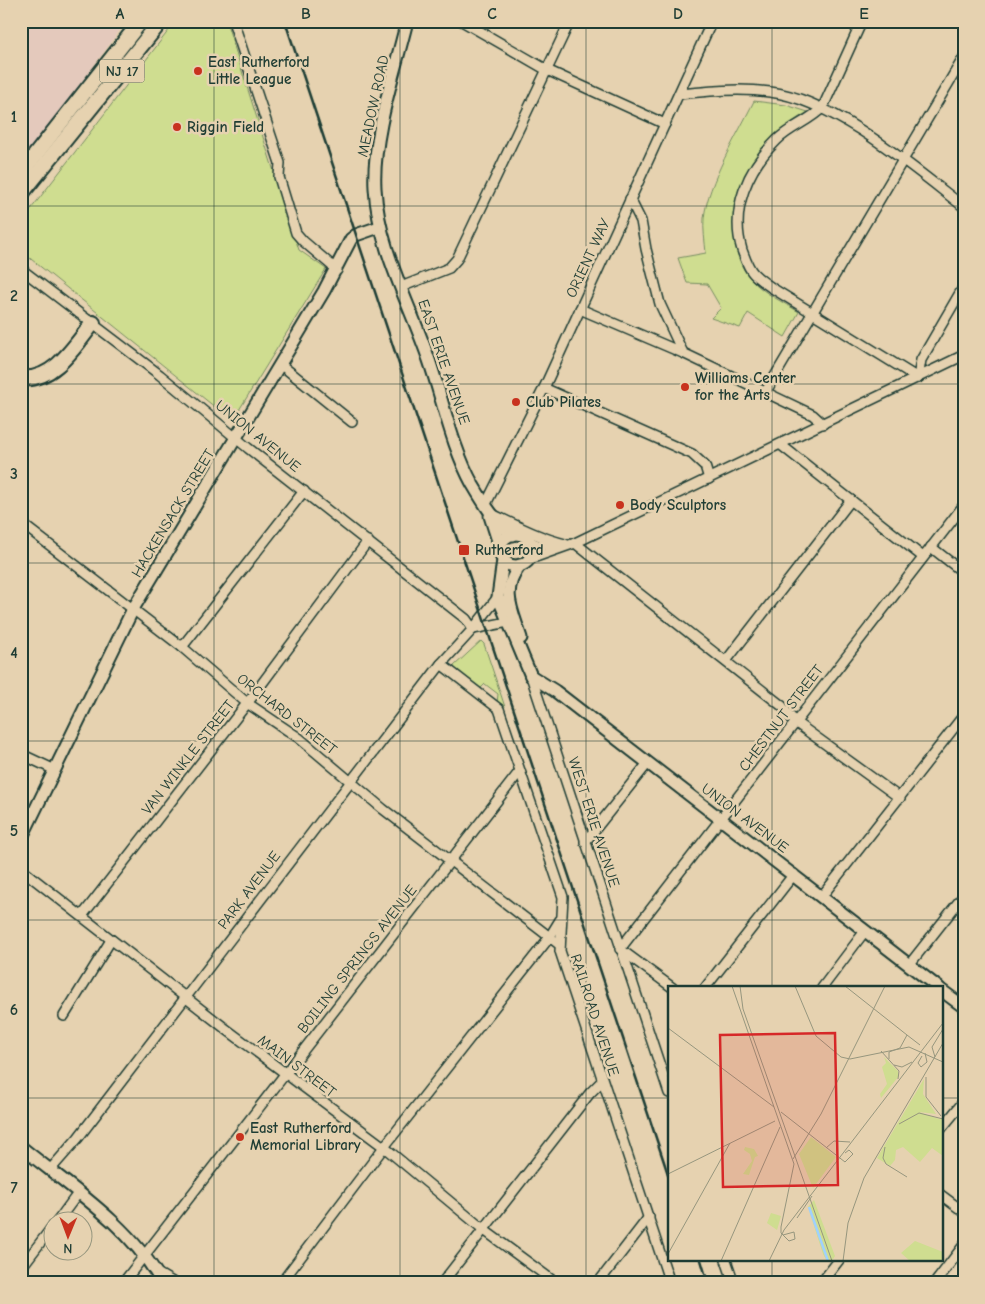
<svg xmlns="http://www.w3.org/2000/svg" width="985" height="1304" font-family="'Comic Neue',sans-serif">
<rect width="100%" height="100%" fill="#e6d2b0"/>
<filter id="ink" filterUnits="userSpaceOnUse"><feTurbulence type="fractalNoise" baseFrequency=".02" numOctaves="2"/><feDisplacementMap in="SourceGraphic" scale="10" xChannelSelector="R" yChannelSelector="G"/><feConvolveMatrix kernelMatrix="1 2 1 2 8 2 1 2 1" color-interpolation-filters="sRGB"/></filter>
<g filter="url(#ink)">
<!-- built -->
<polygon fill="#e4c9bc" points="21,21 127,21 21,164"/>
<!-- green -->
<g fill="#cfdd90" stroke="#778d62">
<polygon points="176,21 226,21 299,250 326,269 239,410 221,412 21,251 21,222"/>
<path d="M754 101 786 105 808 112C761 138 728 185 735 241 737 254 741 269 751 279 763 293 783 302 799 312L785 337 748 313 740 328 711 318 721 308 707 284 687 283 678 258 706 253C705 242 703 229 704 218 708 182 738 134 754 101Z"/>
<polygon points="481,641 484,644 505,707 502,708 497,703 498,694 485,684 480,689 454,670 454,666"/>
</g>
<g fill="none" stroke-linecap="round" stroke-linejoin="round">
<defs>
<g id="minor">
<polyline points="233,21 280,163 279,177 296,233 303,241 337,270"/>
<polyline points="462,21 547,70 665,124"/>
<path d="M862 21 823 107C810 121 791 126 777 140 747 169 730 210 742 250 745 258 748 268 754 274 759 279 766 284 772 288L918 378"/>
<path d="M679 94C709 91 739 88 770 92 833 99 914 168 964 207"/>
<polyline points="630,199 641,221 646,249 660,304 683,353"/>
<polyline points="21,269 160,375 248,448 466,619 473,629"/>
<polyline points="401,287 449,268 457,259 570,21"/>
<polyline points="580,309 683,353 813,415 823,424"/>
<polyline points="280,364 352,422"/>
<polyline points="918,378 921,360 964,286"/>
<polyline points="544,388 692,454 705,466 709,479"/>
<polyline points="765,393 964,57"/>
<polyline points="781,445 923,557"/>
<polyline points="486,504 544,388 712,21"/>
<path d="M494 515C517 526 540 538 565 544"/>
<polyline points="21,523 182,647 247,703 299,738 383,809 560,945"/>
<polyline points="529,541 538,545 555,545"/>
<polyline points="575,543 782,706 795,722 900,798"/>
<polyline points="931,547 964,573"/>
<polyline points="530,559 575,543 964,355"/>
<polyline points="473,629 508,622"/>
<polyline points="182,647 304,491"/>
<polyline points="726,661 851,500"/>
<polyline points="441,664 499,709 563,897 560,951 670,1283"/>
<polyline points="531,676 669,1093"/>
<polyline points="21,754 55,770"/>
<polyline points="585,842 648,763"/>
<polyline points="21,869 226,1029 384,1147 484,1230 556,1283"/>
<polyline points="822,896 964,715"/>
<polyline points="82,916 252,697 368,541"/>
<polyline points="909,965 964,895"/>
<polyline points="673,988 620,949 964,505"/>
<polyline points="705,988 794,874"/>
<polyline points="822,988 865,931"/>
<polyline points="64,1016 111,940"/>
<polyline points="941,1129 964,1101"/>
<polyline points="50,1170 78,1138 441,664 473,629 498,597"/>
<polyline points="941,1195 964,1212"/>
<polyline points="57,1222 79,1192"/>
<polyline points="726,1260 734,1283"/>
<polyline points="21,1268 52,1227"/>
<polyline points="157,1273 174,1283"/>
<polyline points="123,1283 520,771"/>
<polyline points="281,1283 384,1147 549,938 560,920"/>
<polyline points="442,1283 590,1093 602,1081"/>
<polyline points="598,1283 649,1217"/>
<polyline points="821,1283 839,1260"/>
<polyline points="935,1283 964,1245"/>
</g>
<g id="major">
<path d="M407 21C395 71 372 137 375 188 378 248 410 304 429 360 443 401 452 447 473 485 483 502 496 524 513 535"/>
<polyline points="490,516 500,547"/>
<circle cx="516" cy="550" r="16"/>
<polyline points="503,560 498,597 531,676"/>
<path d="M520 565C500 592 512 609 521 638"/>
<polyline points="531,676 555,691 939,988"/>
<polyline points="21,839 133,609 324,291 351,239 356,235 379,227"/>
<polyline points="941,990 964,1007"/>
<path d="M21 1147C69 1186 132 1227 162 1283"/>
</g>
<g id="highway">
<polyline points="21,173 141,21"/>
<polyline points="21,194 161,21"/>
<path d="M21 378C54 382 76 344 93 323"/>
</g>
</defs>
<!-- minor casing -->
<use href="#minor" stroke="#1f3d34" stroke-width="12"/>
<!-- major casing -->
<use href="#major" stroke="#1f3d34" stroke-width="15"/>
<!-- highway casing -->
<use href="#highway" stroke="#1f3d34" stroke-width="18"/>
<!-- minor -->
<use href="#minor" stroke="#e6d2b0" stroke-width="9"/>
<!-- major -->
<use href="#major" stroke="#e6d2b0" stroke-width="11"/>
<!-- highway -->
<use href="#highway" stroke="#e6d2b0" stroke-width="14"/>
<!-- rail -->
<g stroke="#1f3d34" stroke-width="2.5">
<polyline points="285,21 669,1177"/>
<polyline points="701,1260 708,1283"/>
</g>
</g>
</g>
<!-- grid -->
<path fill="none" stroke="#1f3d34" stroke-width="1" stroke-opacity="0.55" d="M214 21V1283M400 21V1283M586 21V1283M772 21V988M21 206H964M21 384H964M21 563H964M21 741H964M21 920H964M21 1098H669M941 1098H964M772 1260V1283"/>
<!-- markers -->
<g fill="#c8321e" stroke="#e6d2b0" stroke-width="2">
<circle cx="198" cy="71" r="5"/>
<circle cx="177" cy="127" r="5"/>
<circle cx="685" cy="387" r="5"/>
<circle cx="516" cy="402" r="5"/>
<circle cx="620" cy="505" r="5"/>
<rect x="458" y="544" width="12" height="12" rx="2.5"/>
<circle cx="240" cy="1137" r="5"/>
</g>
<g text-anchor="middle" dominant-baseline="central" stroke-width="5" stroke-linejoin="round" paint-order="stroke">
<!-- shield labels -->
<rect fill="#e6d2b0" stroke="#5b6a59" stroke-width="1" x="99.5" y="59.5" width="45" height="23" rx="4"/>
<g font-size="14" font-weight="bold" fill="#1f3d34">
<text x="122" y="71">NJ 17</text>
</g>
<!-- poi labels -->
<g font-size="15" font-weight="bold" fill="#1f3d34" stroke="#e6d2b0" text-anchor="start">
<text x="208" y="62">East Rutherford<tspan x="208" dy="17">Little League</tspan></text>
<text x="187" y="127">Riggin Field</text>
<text x="695" y="378">Williams Center<tspan x="695" dy="17">for the Arts</tspan></text>
<text x="526" y="402">Club Pilates</text>
<text x="630" y="505">Body Sculptors</text>
<text x="475" y="550">Rutherford</text>
<text x="250" y="1128">East Rutherford<tspan x="250" dy="17">Memorial Library</tspan></text>
</g>
<!-- street labels -->
<g font-size="15" fill="#1f3d34" stroke="#e6d2b0">
<text transform="translate(373 106) rotate(-78)">MEADOW ROAD</text>
<text transform="translate(588 258) rotate(-65)">ORIENT WAY</text>
<text transform="translate(444 362) rotate(71)">EAST ERIE AVENUE</text>
<text transform="translate(258 436) rotate(39)">UNION AVENUE</text>
<text transform="translate(173 513) rotate(-59)">HACKENSACK STREET</text>
<text transform="translate(287 714) rotate(38)">ORCHARD STREET</text>
<text transform="translate(781 718) rotate(-53)">CHESTNUT STREET</text>
<text transform="translate(188 757) rotate(-52)">VAN WINKLE STREET</text>
<text transform="translate(745 818) rotate(37)">UNION AVENUE</text>
<text transform="translate(594 822) rotate(72)">WEST ERIE AVENUE</text>
<text transform="translate(249 890) rotate(-53)">PARK AVENUE</text>
<text transform="translate(357 959) rotate(-52)">BOILING SPRINGS AVENUE</text>
<text transform="translate(595 1015) rotate(72)">RAILROAD AVENUE</text>
<text transform="translate(297 1066) rotate(37)">MAIN STREET</text>
</g>
</g>
<!-- overview -->
<g transform="translate(668 986)">
<rect width="275" height="275" fill="#e6d2b0"/>
<path d="M216 71 230 85 231 90 213 112 212 108 219 98 214 81 218 77ZM256 93 255 108 268 128 251 126 271 133 275 131V170L264 162 252 176 235 161 228 164 227 174 222 180 209 172ZM143 151 168 171 145 202 131 168ZM77 161 86 163 90 170 87 171 81 189 75 188 84 175 82 168 76 164ZM146 214 167 270 164 275H159L155 268 140 221ZM103 227 113 230 109 244 99 237ZM247 255 275 266V275H242L233 267Z" fill="#cfdd90"/>
<path fill="none" stroke="#a0d1fd" stroke-width="2.5" d="M141 221 160 275"/>
<path fill="none" stroke="#96967e" stroke-width="1" d="M64 0 106 121M72 0 75 23 164 275M127 0 148 50 173 71 182 73 241 61 275 76M177 0 239 49M0 42 106 121M232 62 239 49 252 59M213 65 231 85 230 93M254 70 250 77 253 81 259 76 257 67M267 71 264 61 275 43M221 73V66L232 62M226 79 234 81 244 76M258 91V111L273 130M106 121 126 178 113 241V247L121 255M113 126 177 176M231 138 251 127 275 133M217 161 215 172 218 178 239 191M158 162 166 155 182 156M177 167 181 164 185 168 177 176M125 173 153 128 217 0M0 188 107 135M129 232 144 210M115 249 126 246 127 253 121 255M0 268 62 157M53 275 112 141M101 275 116 244 275 37M175 275 180 237 196 192 275 57"/>
<path fill="#d62828" fill-opacity="0.15" stroke="#d62828" stroke-width="2.5" d="M167 47 170 199 55 201 52 49Z"/>
<rect width="275" height="275" fill="none" stroke="#1f3d34" stroke-width="2.5"/>
</g>
<!-- margin -->
<rect width="985" height="1304" fill="none" stroke="#e6d2b0" stroke-width="55"/>
<!-- north arrow -->
<g transform="translate(68 1236) rotate(181)"><circle r="24" fill="#e6d2b0" stroke="#96967e"/>
<path d="M0-4L9 19L0 12L-9 19Z" fill="#c8321e"/>
<text y="-8" font-size="14" font-weight="bold" text-anchor="middle" fill="#1f3d34">N</text>
</g>
<rect x="28" y="28" width="930" height="1248" fill="none" stroke="#1f3d34" stroke-width="2"/>
<g font-size="16" text-anchor="middle" font-weight="bold" fill="#1f3d34">
<text x="120" y="19">A</text>
<text x="306" y="19">B</text>
<text x="492" y="19">C</text>
<text x="678" y="19">D</text>
<text x="864" y="19">E</text>
<text x="14" y="122">1</text>
<text x="14" y="301">2</text>
<text x="14" y="479">3</text>
<text x="14" y="658">4</text>
<text x="14" y="836">5</text>
<text x="14" y="1015">6</text>
<text x="14" y="1193">7</text>
</g>
</svg>
